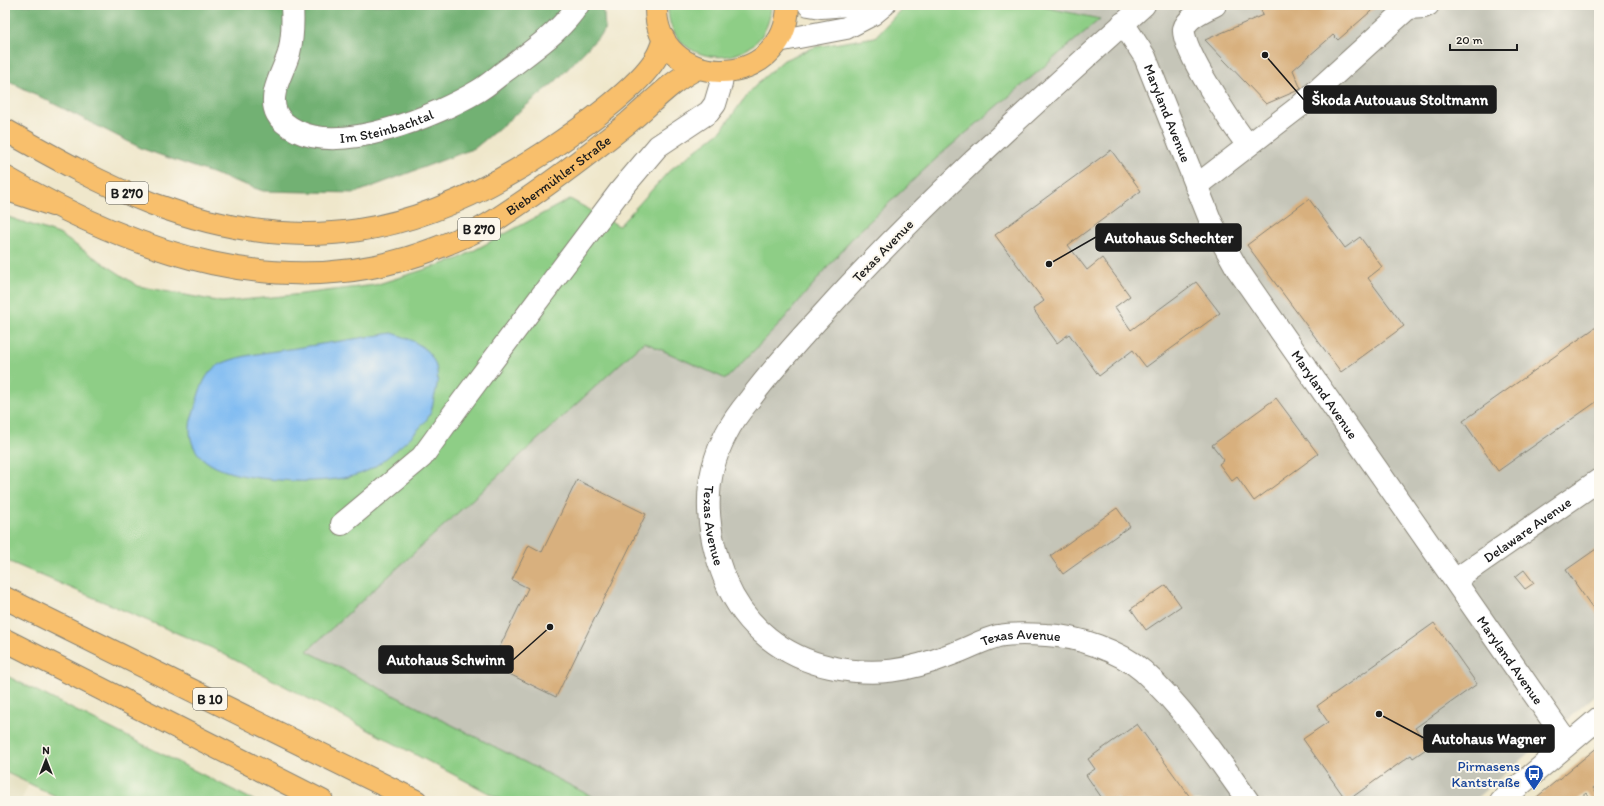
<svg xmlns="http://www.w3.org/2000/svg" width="1604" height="806" font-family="Itim,sans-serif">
<rect width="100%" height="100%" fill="#fbf7ec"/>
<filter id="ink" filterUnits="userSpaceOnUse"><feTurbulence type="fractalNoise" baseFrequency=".025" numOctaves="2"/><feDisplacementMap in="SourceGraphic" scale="8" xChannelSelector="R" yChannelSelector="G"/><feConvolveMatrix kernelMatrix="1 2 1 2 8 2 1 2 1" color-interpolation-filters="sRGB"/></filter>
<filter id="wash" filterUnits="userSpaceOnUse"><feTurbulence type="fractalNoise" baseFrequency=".012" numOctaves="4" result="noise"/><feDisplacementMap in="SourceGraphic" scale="16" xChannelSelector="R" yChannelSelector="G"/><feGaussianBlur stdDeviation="0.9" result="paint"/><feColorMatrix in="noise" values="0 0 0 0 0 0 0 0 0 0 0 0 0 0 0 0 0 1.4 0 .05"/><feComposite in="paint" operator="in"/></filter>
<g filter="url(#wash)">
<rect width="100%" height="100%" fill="#efe7cb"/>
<!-- built -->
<polygon fill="#e1dcba" points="5,772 29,783 21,801 5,801"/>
<!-- industrial -->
<polygon fill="#c5c5b8" points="1034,5 1599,5 1599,692 1473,801 601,801 306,651 645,341 777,327 854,236 940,155 1099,18"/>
<!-- green -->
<g fill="#8ece86" stroke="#557551">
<path d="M668 5H771C769 76 665 72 668 5Z"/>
<polygon points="905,5 1034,5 1100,19 940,155 854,236 777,327 726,379 644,342 307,651 601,801 504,801 212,648 5,560 5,216 59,234 138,286 222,302 293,295 375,285 458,259 570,199 619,226 670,170 721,131 746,96 761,80 784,60 815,47 875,37"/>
<polygon points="5,675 255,801 66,801 5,772"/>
</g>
<!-- forest -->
<polygon fill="#72b173" stroke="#476648" points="5,5 599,5 604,14 605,30 556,81 475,148 355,193 263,191 143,149 5,79"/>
<!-- water -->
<path fill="#7fbbf2" stroke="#4e6c87" d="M392 333C426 343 446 360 434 398 433 403 432 411 429 416 421 430 384 462 369 470 351 480 313 482 293 481 258 478 188 477 190 427 190 421 193 414 195 408 198 395 203 377 214 368 232 355 273 352 296 348 328 343 360 338 392 333Z"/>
<g id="blocks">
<!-- building -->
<g fill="#d8b07e">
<polygon points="1259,5 1378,5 1338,40 1333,35 1293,70 1301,89 1266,104 1205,40 1263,15"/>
<polygon points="1111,150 1141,191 1068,245 1087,270 1102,258 1130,296 1115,307 1131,330 1196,282 1220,313 1146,367 1133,350 1099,376 1069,334 1057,343 1033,309 1044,301 995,235"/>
<polygon points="1309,199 1345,248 1360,237 1382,267 1368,278 1404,326 1341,372 1247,245"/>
<polygon points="1599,325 1599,400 1498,471 1463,421"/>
<polygon points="1276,398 1318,454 1254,501 1237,477 1232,481 1219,464 1224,460 1212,445"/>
<polygon points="577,480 646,514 556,697 491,665 528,588 512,580 529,545 542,552"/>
<polygon points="1117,508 1130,526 1063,574 1050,556"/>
<polygon points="1599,547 1599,617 1566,570"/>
<polygon points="1524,570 1534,583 1525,589 1515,577"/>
<polygon points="1166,585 1181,606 1146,630 1131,609"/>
<polygon points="1434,623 1477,684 1415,728 1429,747 1413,758 1411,755 1347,801 1303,739 1328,722 1317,706"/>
<polygon points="1137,724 1193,801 1120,801 1117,797 1112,801 1104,801 1086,775 1095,769 1088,759"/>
<polygon points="1599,746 1599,782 1593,788 1599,795 1599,801 1593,801 1586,793 1576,801 1532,801"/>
</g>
</g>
</g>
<g filter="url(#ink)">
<use href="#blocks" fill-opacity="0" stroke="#868274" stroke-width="1"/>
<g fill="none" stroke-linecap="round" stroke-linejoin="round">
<defs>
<g id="minor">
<path id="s1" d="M292 5C293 21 293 37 289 53 284 71 267 95 277 114 281 122 289 127 297 131 343 154 436 116 478 91 490 84 500 74 512 66 536 47 561 31 578 5"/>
<polyline points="809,5 821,7 849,5"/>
<path id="s2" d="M1144 5C1033 105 922 204 822 315 797 342 772 370 750 399 741 410 732 422 726 434 700 483 706 533 726 582 745 627 784 657 830 667 875 677 909 671 952 654 967 649 982 640 998 636 1013 633 1031 634 1046 635 1077 636 1120 651 1143 671 1184 708 1216 756 1248 801"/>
<path d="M1215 5C1205 10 1187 17 1184 29 1180 47 1235 129 1248 145"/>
<polyline points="1408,8 1424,7 1428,5"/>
<path id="s3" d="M1123 23 1145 57 1211 222 1238 270 1568 743"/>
<polyline points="778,41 846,28 873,14 884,5"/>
<polyline points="1196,186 1300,106 1408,8 1405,5"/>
<polyline points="342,524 422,457 461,403 620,191 658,146 709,112 715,104 721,84 722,72"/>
<path id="s4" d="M1455 580 1599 480"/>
<polyline points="1501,801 1599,718"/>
</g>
<g id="major">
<path d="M656 5C653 91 786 95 788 5"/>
<path d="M5 130C53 157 101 184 153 204 301 259 417 237 547 151 577 131 640 87 657 56 660 51 662 44 664 39"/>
<path id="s5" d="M5 177C135 253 285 307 434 249 457 240 482 230 503 215 546 187 588 155 628 123 651 104 671 81 698 68"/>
</g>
<g id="highway">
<polyline points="5,189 53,205"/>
<polyline points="5,598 416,801"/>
<polyline points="5,640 322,801"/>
</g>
</defs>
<!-- minor casing -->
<use href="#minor" stroke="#868274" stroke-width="24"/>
<!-- major casing -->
<use href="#major" stroke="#868274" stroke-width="24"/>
<!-- highway casing -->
<use href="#highway" stroke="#868274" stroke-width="24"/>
<!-- minor -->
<use href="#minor" stroke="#fff" stroke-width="22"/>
<!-- major -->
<use href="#major" stroke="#f8bf6c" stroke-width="22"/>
<!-- highway -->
<use href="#highway" stroke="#f8bf6c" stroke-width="22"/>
</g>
</g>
<!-- icons -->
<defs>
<symbol id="bus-pin" viewBox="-11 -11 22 30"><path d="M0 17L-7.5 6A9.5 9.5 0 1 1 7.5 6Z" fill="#1a4fb4" stroke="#fbf7ec"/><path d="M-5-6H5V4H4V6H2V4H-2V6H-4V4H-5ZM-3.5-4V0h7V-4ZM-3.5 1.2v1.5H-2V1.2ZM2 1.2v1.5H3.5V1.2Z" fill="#fff"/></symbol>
</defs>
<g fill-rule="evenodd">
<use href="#bus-pin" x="1523" y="763" width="22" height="30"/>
</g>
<g text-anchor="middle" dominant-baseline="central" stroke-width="4" stroke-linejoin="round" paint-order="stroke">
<!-- shield labels -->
<g fill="#fbf7ec" stroke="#5f5e5a" stroke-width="1">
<rect x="106" y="182" width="42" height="22" rx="3"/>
<rect x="458" y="218" width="42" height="22" rx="3"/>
<rect x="193" y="688" width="34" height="22" rx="3"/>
</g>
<g font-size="13" font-weight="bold" fill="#1c1c1c">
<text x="127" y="193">B 270</text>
<text x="479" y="229">B 270</text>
<text x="210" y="699">B 10</text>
</g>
<!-- street labels -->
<g font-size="14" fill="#1c1c1c" stroke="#fbf7ec">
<text stroke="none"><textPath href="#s3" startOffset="101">Maryland Avenue</textPath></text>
<text stroke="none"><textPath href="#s1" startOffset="231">Im Steinbachtal</textPath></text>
<text stroke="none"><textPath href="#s5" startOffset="596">Biebermühler Straße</textPath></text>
<text transform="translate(883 251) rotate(-46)">Texas Avenue</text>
<text stroke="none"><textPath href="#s3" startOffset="425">Maryland Avenue</textPath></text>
<text stroke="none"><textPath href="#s2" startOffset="695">Texas Avenue</textPath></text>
<text stroke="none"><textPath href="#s4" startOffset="88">Delaware Avenue</textPath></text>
<text stroke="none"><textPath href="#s2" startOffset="1090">Texas Avenue</textPath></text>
<text stroke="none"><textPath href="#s3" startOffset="749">Maryland Avenue</textPath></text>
</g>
<!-- transit labels -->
<g font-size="14" fill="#164399" stroke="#fbf7ec" text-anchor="end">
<text x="1520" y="766">Pirmasens<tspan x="1520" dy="16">Kantstraße</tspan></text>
</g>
</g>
<!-- callouts -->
<path fill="none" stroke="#1c1c1c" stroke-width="1.5" d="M1265 55L1304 100M1049 264L1096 237M550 627L513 660M1379 714L1424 738"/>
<g fill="#1c1c1c" stroke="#fbf7ec" stroke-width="1.5">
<circle cx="1265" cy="55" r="4"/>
<circle cx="1049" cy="264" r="4"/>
<circle cx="550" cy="627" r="4"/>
<circle cx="1379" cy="714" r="4"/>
</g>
<g fill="#1c1c1c" stroke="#1c1c1c" stroke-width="1.5">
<rect x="1304" y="86" width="192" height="27" rx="4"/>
<rect x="1096" y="224" width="145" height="27" rx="4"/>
<rect x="379" y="646" width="134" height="27" rx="4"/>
<rect x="1424" y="725" width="130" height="27" rx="4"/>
</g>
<g font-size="15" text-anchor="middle" font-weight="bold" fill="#fff">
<text x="1400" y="105">Škoda Autouaus Stoltmann</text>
<text x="1169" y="243">Autohaus Schechter</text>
<text x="446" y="665">Autohaus Schwinn</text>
<text x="1489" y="744">Autohaus Wagner</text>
</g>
<!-- margin -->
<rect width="1604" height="806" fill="none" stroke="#fbf7ec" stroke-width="20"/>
<!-- north arrow -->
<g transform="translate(46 760)" stroke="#fbf7ec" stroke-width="3" paint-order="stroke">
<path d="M0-3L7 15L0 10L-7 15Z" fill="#1c1c1c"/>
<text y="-6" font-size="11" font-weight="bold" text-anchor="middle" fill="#1c1c1c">N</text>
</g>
<!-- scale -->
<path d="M1450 44v6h67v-6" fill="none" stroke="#1c1c1c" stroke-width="2"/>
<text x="1456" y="44" font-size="12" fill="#1c1c1c" stroke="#fbf7ec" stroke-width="3" paint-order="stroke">20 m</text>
</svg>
